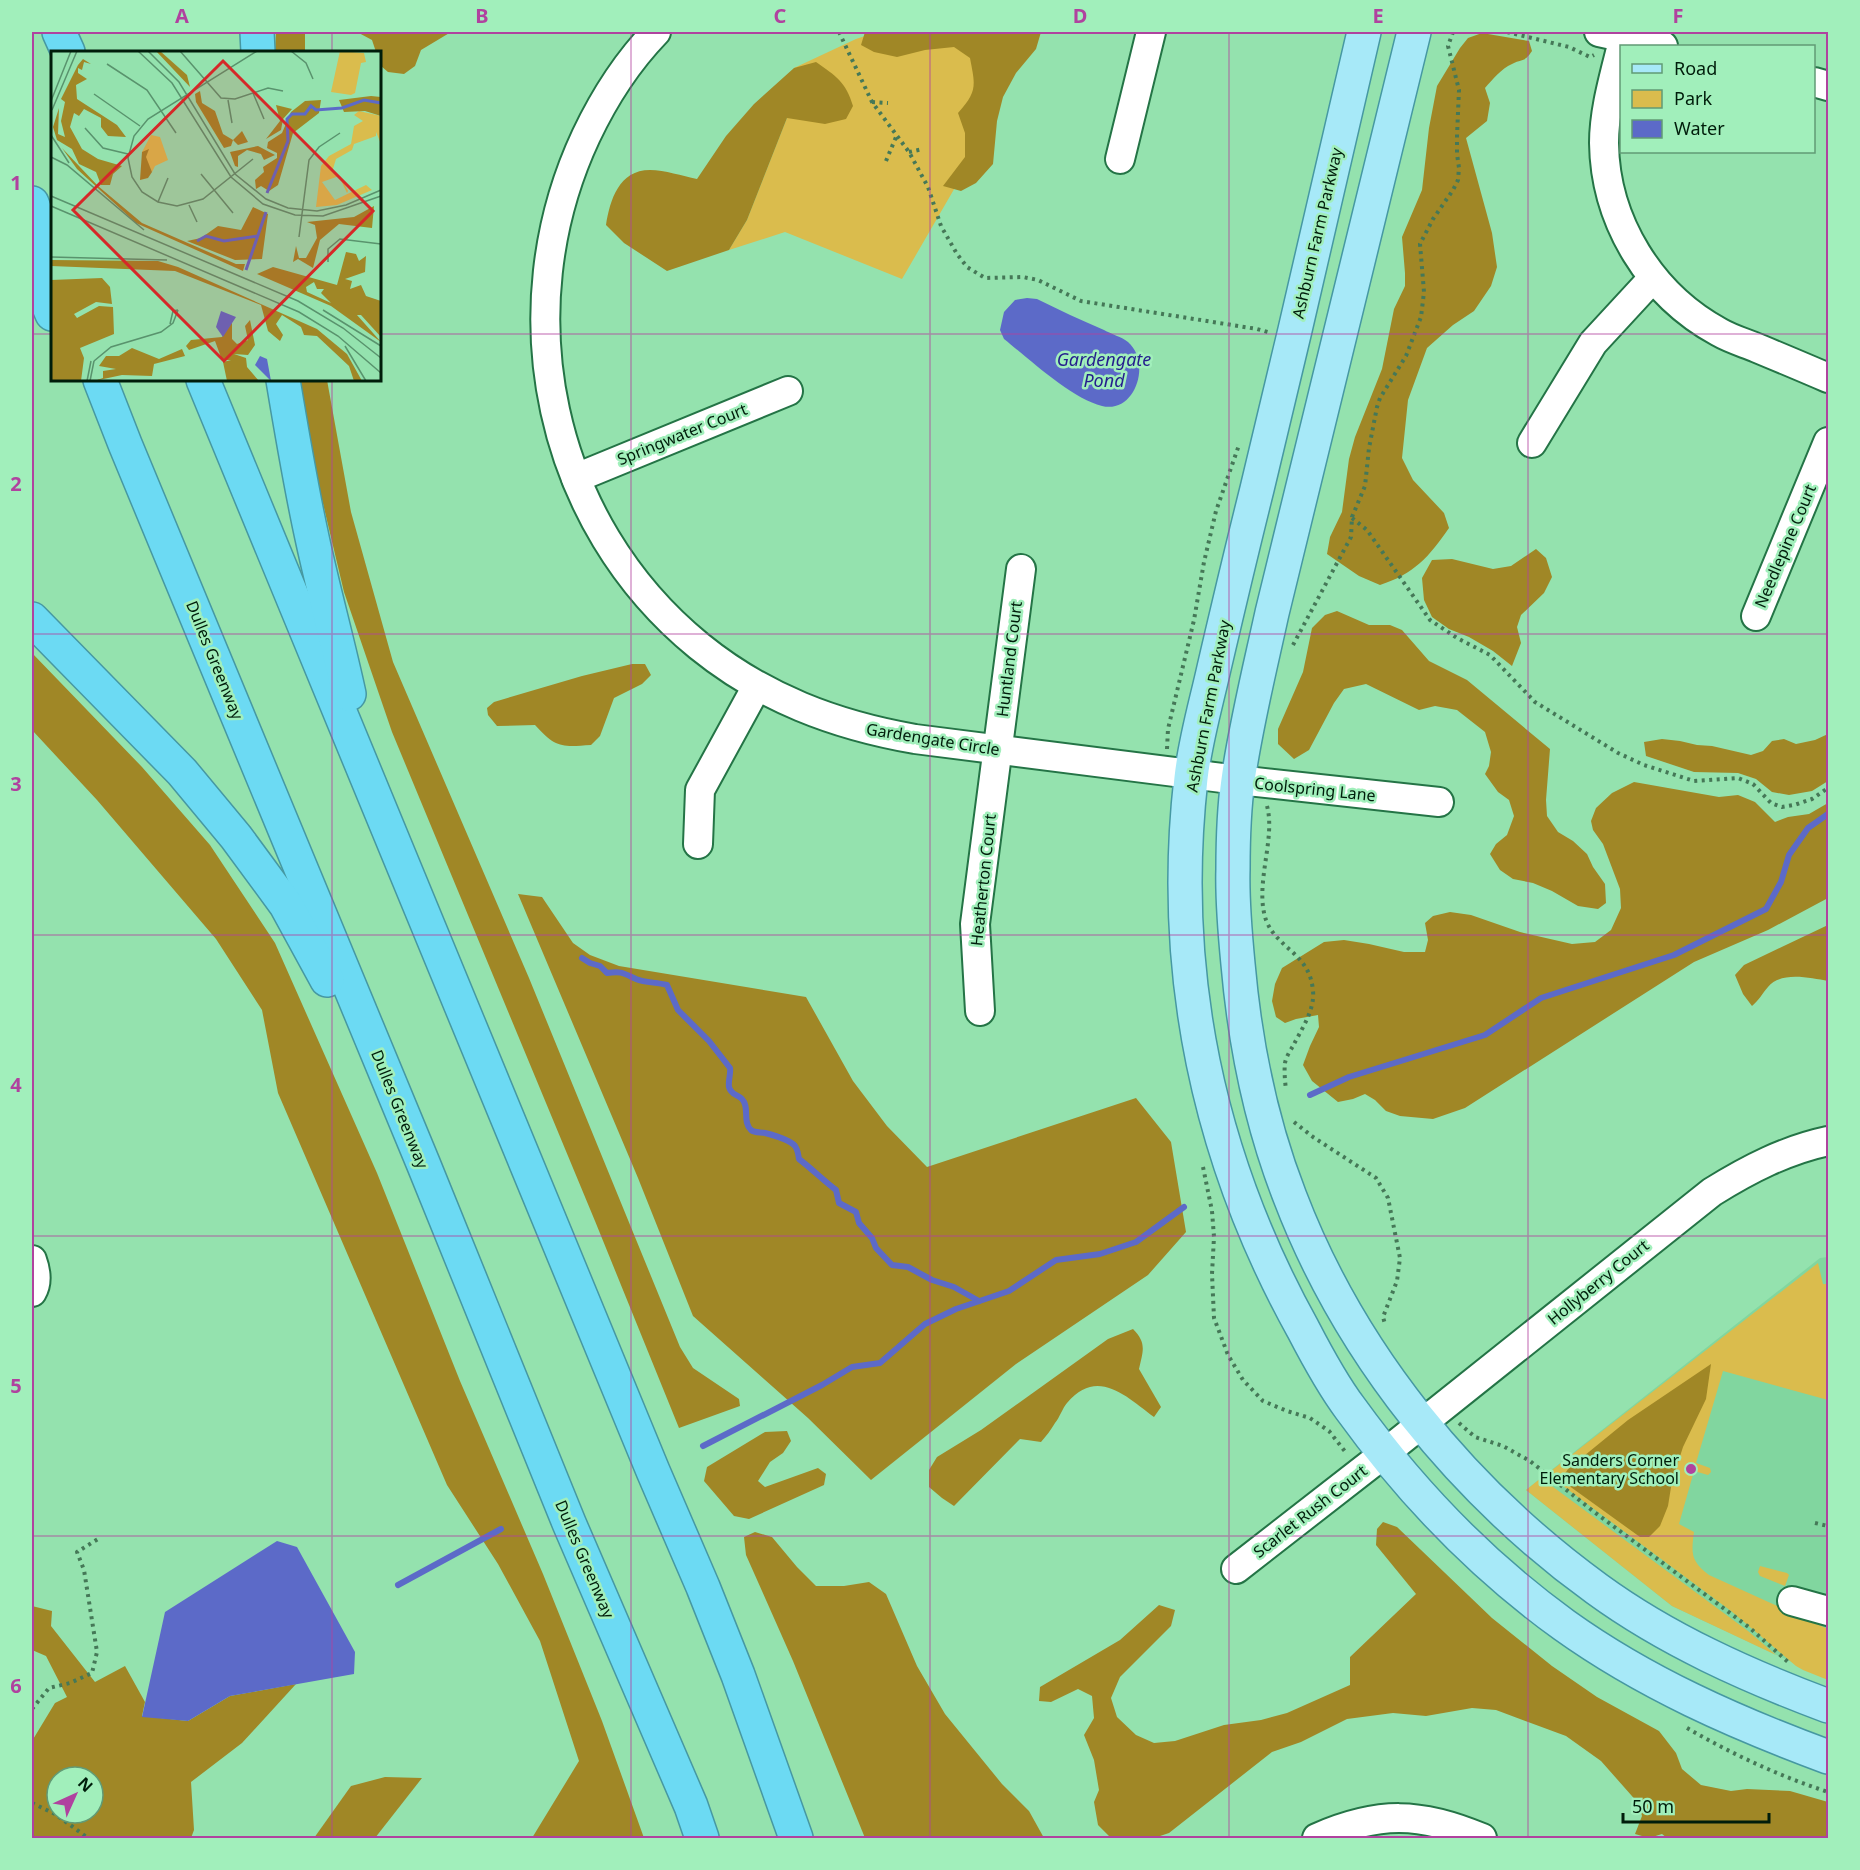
<svg xmlns="http://www.w3.org/2000/svg" width="1860" height="1870" font-family="'Noto Sans',sans-serif">
<rect width="100%" height="100%" fill="#94e2ae"/>
<!-- built -->
<polygon fill="#81d69f" points="1828,1257 1828,1679 1672,1606 1526,1490 1820,1258"/>
<!-- green -->
<g fill="#dabc4d">
<polygon points="877,32 1018,32 982,141 902,279 785,232 729,250 747,220 787,118 794,68 856,39"/>
<path d="M1818 1263 1823 1284H1828V1400L1723 1371 1696 1463 1710 1468 1711 1472 1708 1475 1694 1471 1679 1524 1694 1532C1691 1554 1691 1561 1709 1575L1828 1629V1680L1803 1670 1796 1666 1731 1611 1547 1474Z"/>
<polygon points="1541,1478 1748,1631 1776,1655 1672,1606 1526,1490"/>
<polygon points="1760,1566 1787,1573 1789,1575 1785,1586 1760,1576 1758,1572"/>
</g>
<!-- forest -->
<g fill="#a08726" fill-rule="evenodd">
<polygon points="276,32 305,32 305,52 275,52"/>
<polygon points="357,32 451,32 421,50 415,66 404,74 388,72 381,66 380,52 376,52 372,40"/>
<path d="M865 32H1041L1036 49 1016 73 1003 97 997 121 993 164 976 183 961 191 943 186 965 157V133L958 113C978 91 975 85 970 58L954 47 925 50 897 57 874 52 861 45Z"/>
<path d="M1482 33 1529 41 1532 51C1524 63 1523 58 1512 64 1501 69 1493 79 1485 88L1490 103 1487 121 1466 138 1492 233 1497 267 1491 286 1474 311 1453 325 1427 348 1408 400 1402 458 1413 480 1444 513 1449 528C1429 557 1414 574 1380 585L1359 576 1327 554 1330 537 1342 512 1349 459 1355 437 1382 369 1394 309 1405 286V273L1402 237 1422 190 1429 128 1437 86 1460 48 1468 38Z"/>
<path d="M816 62C836 76 846 82 853 106L846 119 825 124 787 118 747 220 729 250 667 271 624 243 606 225C610 200 619 170 650 170 665 170 682 176 697 179L726 136 754 104 794 68Z"/>
<polygon points="299,380 327,380 351,512 393,662 529,978 680,1347 693,1368 739,1399 740,1406 679,1428 595,1221 392,732 344,592 315,470"/>
<polygon points="1536,549 1546,558 1552,577 1544,593 1521,615 1517,627 1521,643 1512,666 1493,651 1469,637 1449,629 1432,617 1424,600 1422,578 1432,560 1452,559 1493,569 1511,566"/>
<polygon points="1337,611 1369,625 1390,625 1402,630 1429,661 1467,680 1550,749 1546,800 1547,816 1558,832 1573,841 1587,854 1593,867 1605,884 1606,903 1598,909 1578,906 1552,891 1533,883 1513,879 1500,870 1490,854 1496,844 1507,835 1514,816 1509,800 1498,792 1485,774 1489,766 1491,752 1485,732 1457,710 1435,706 1419,710 1366,684 1344,689 1334,703 1309,750 1294,759 1278,744 1278,729 1303,672 1312,628 1325,615"/>
<polygon points="32,653 142,767 210,845 275,943 377,1173 460,1381 543,1574 602,1721 644,1838 532,1838 579,1761 540,1641 498,1564 447,1485 278,1093 262,1010 216,939 97,800 32,730"/>
<path d="M632 664H645L651 675 642 684 614 698 600 736 591 745C561 747 556 748 535 725L497 726 488 715 487 708 494 702 582 676Z"/>
<polygon points="1828,734 1828,781 1812,791 1789,795 1772,792 1756,779 1738,773 1694,772 1646,756 1644,742 1662,739 1680,741 1697,745 1712,746 1751,755 1763,751 1772,741 1784,739 1796,744 1815,740"/>
<polygon points="1634,782 1719,797 1738,795 1755,802 1775,822 1788,817 1809,814 1828,803 1828,898 1768,930 1694,962 1465,1108 1433,1119 1400,1116 1386,1111 1375,1100 1365,1094 1353,1099 1338,1102 1312,1081 1303,1065 1310,1046 1319,1027 1318,1015 1296,1019 1285,1023 1276,1017 1272,1001 1275,984 1282,968 1324,942 1344,940 1369,944 1404,952 1425,952 1428,940 1425,923 1433,916 1450,912 1471,915 1520,932 1572,944 1595,942 1611,930 1621,908 1620,889 1603,844 1593,830 1591,821 1596,808 1612,793"/>
<polygon points="518,894 542,897 573,943 590,955 619,966 806,997 853,1081 887,1126 927,1167 1136,1098 1171,1142 1186,1232 1148,1275 1016,1364 871,1480 808,1418 693,1316 638,1178"/>
<path d="M1828 925V981C1810 978 1781 971 1768 987 1762 994 1759 1000 1752 1006L1743 994 1735 975 1744 965Z"/>
<path d="M1133 1329C1147 1343 1143 1351 1139 1369L1161 1407 1154 1417C1126 1396 1097 1367 1067 1403 1062 1409 1060 1417 1055 1423 1051 1430 1046 1436 1041 1442L1020 1439 954 1506 942 1498 929 1487V1470L937 1457 981 1430 1108 1339Z"/>
<polygon points="1711,1364 1706,1399 1683,1447 1672,1481 1668,1506 1660,1526 1649,1537 1640,1537 1561,1480 1568,1469 1628,1420"/>
<polygon points="787,1431 791,1441 783,1453 770,1462 758,1481 765,1487 818,1468 826,1474 824,1485 749,1519 734,1516 704,1481 707,1467 765,1432"/>
<polygon points="1383,1522 1397,1527 1492,1618 1552,1666 1597,1697 1659,1731 1676,1753 1682,1769 1701,1785 1731,1791 1747,1789 1790,1791 1828,1802 1828,1838 1667,1838 1662,1834 1649,1838 1635,1834 1642,1816 1639,1804 1601,1761 1566,1736 1496,1710 1472,1708 1426,1716 1393,1713 1347,1719 1301,1742 1272,1752 1169,1833 1154,1838 1111,1838 1098,1825 1094,1802 1099,1790 1094,1760 1084,1735 1094,1718 1092,1696 1078,1689 1051,1702 1039,1701 1040,1687 1120,1640 1159,1605 1175,1610 1171,1626 1120,1677 1111,1698 1117,1717 1136,1735 1154,1743 1175,1741 1224,1725 1261,1720 1287,1713 1350,1685 1350,1657 1416,1594 1376,1545 1377,1529"/>
<polygon points="755,1532 772,1537 797,1567 816,1586 844,1586 869,1582 886,1594 917,1666 945,1714 1002,1784 1029,1811 1044,1838 865,1838 793,1661 746,1555 744,1537"/>
<path d="M32 1606 52 1611 51 1626 95 1682 125 1666 145 1702 142 1716 188 1721 230 1696 296 1684 242 1743 191 1782 194 1830 191 1838H32V1741L55 1703 67 1697 46 1656 32 1650ZM57 1777H93V1813H57Z"/>
<polygon points="385,1777 422,1778 375,1838 314,1838 351,1786"/>
</g>
<!-- water -->
<g fill="#5c6ac8">
<path d="M1027 298 1037 299C1059 310 1081 320 1104 330 1111 334 1122 337 1128 342 1152 363 1135 414 1102 406 1072 399 1029 359 1004 339L1000 330 1004 312 1015 300Z"/>
<polygon points="277,1541 297,1547 355,1652 354,1674 230,1696 188,1721 142,1717 165,1612"/>
</g>
<g fill="none" stroke-linecap="round" stroke-linejoin="round">
<!-- stream -->
<g stroke="#5c6ac8" stroke-width="6">
<path d="M582 958 590 963 600 966 607 973C622 971 623 973 636 979 646 983 656 982 667 985L678 1010 709 1041 730 1068C731 1074 728 1080 729 1087 731 1095 737 1094 742 1099 750 1107 742 1122 751 1130 755 1133 760 1132 765 1133 773 1135 790 1140 795 1146 798 1150 798 1154 799 1159 812 1169 823 1180 836 1190L839 1203 856 1212 859 1223 872 1238 876 1248 892 1265 908 1267 932 1280 954 1287 979 1301"/>
<polyline points="1310,1095 1349,1077 1485,1035 1541,998 1674,955 1766,909 1781,882 1789,855 1808,828 1828,814"/>
<polyline points="703,1446 822,1385 852,1367 880,1363 925,1324 956,1309 1009,1291 1056,1260 1100,1254 1136,1242 1184,1207"/>
<polyline points="398,1585 501,1529"/>
</g>
<defs>
<g id="minor">
<path d="M656 32C627 62 604 98 586 136 504 311 548 523 699 646 763 698 835 725 915 739L1238 780 1439 802"/>
<polyline points="1599,32 1663,46"/>
<path d="M1625 32C1617 68 1604 106 1604 143 1605 222 1651 295 1719 332 1731 339 1745 343 1757 348 1781 358 1805 368 1828 378"/>
<polyline points="1814,82 1828,86"/>
<polyline points="1120,159 1151,32"/>
<polyline points="1532,443 1593,343 1653,278"/>
<polyline points="576,478 788,391"/>
<polyline points="1756,616 1828,442"/>
<polyline points="698,844 700,790 757,686"/>
<polyline points="980,1011 975,924 1021,569"/>
<path d="M32 1260C36 1271 38 1282 32 1292"/>
<path d="M1236 1569 1385 1453 1712 1192C1749 1169 1786 1150 1828 1141"/>
<polyline points="1792,1601 1828,1611"/>
<path d="M1317 1838C1378 1811 1421 1812 1482 1838"/>
</g>
<g id="major">
<path d="M1364 32C1329 184 1294 337 1257 489 1242 549 1228 608 1214 668 1206 704 1195 741 1191 778 1169 972 1208 1158 1303 1329 1317 1356 1332 1384 1350 1408 1410 1491 1481 1565 1564 1625 1645 1683 1736 1723 1828 1757"/>
<path d="M1414 32 1272 613C1260 668 1246 724 1238 780 1234 809 1233 840 1233 869 1232 901 1235 933 1238 964 1245 1044 1261 1123 1290 1197 1350 1354 1462 1491 1597 1589 1667 1640 1748 1676 1828 1706"/>
</g>
<g id="highway">
<polyline points="59,32 68,52"/>
<polyline points="257,32 258,52"/>
<polyline points="32,203 52,257"/>
<polyline points="32,267 52,314"/>
<polyline points="100,380 125,444 423,1163 569,1523 691,1806 702,1838"/>
<polyline points="203,380 653,1471 703,1587 738,1675 796,1838"/>
<path d="M283 380C292 434 301 488 313 542 324 593 338 643 349 694"/>
<polyline points="32,619 182,772 236,837 286,905 327,980"/>
</g>
</defs>
<!-- minor casing -->
<use href="#minor" stroke="#247446" stroke-width="32"/>
<!-- major casing -->
<use href="#major" stroke="#4698a2" stroke-width="36"/>
<!-- highway casing -->
<use href="#highway" stroke="#4698a2" stroke-width="36"/>
<!-- path -->
<g stroke="#457857" stroke-width="4" stroke-dasharray="3 4.5" stroke-linecap="butt">
<polyline points="839,32 872,102 909,152 928,187 941,226 957,254 967,267 985,278 1023,277 1038,280 1081,301 1257,329 1271,333"/>
<polyline points="1507,32 1569,47 1590,57 1594,55"/>
<polyline points="872,102 888,103"/>
<polyline points="909,152 923,149"/>
<polyline points="886,161 896,137"/>
<polyline points="1352,518 1367,530 1430,620 1457,638 1490,655 1535,702 1618,753 1644,765 1694,781 1738,778 1753,784 1771,803 1782,807 1794,805 1812,799 1828,788"/>
<polyline points="1293,645 1351,537 1352,517 1365,486 1369,448 1377,407 1380,398 1406,356 1421,317 1424,292 1420,244 1433,219 1453,190 1458,180 1459,168 1457,154 1457,136 1459,90 1448,46 1453,32"/>
<polyline points="1167,749 1168,729 1194,620 1204,562 1216,511 1239,445"/>
<path d="M1267 806C1276 839 1254 885 1266 920 1277 949 1310 953 1313 991 1315 1010 1301 1030 1293 1046 1290 1051 1286 1057 1285 1063 1284 1071 1285 1081 1286 1090"/>
<polyline points="1294,1122 1313,1137 1376,1178 1388,1198 1400,1258 1397,1281 1383,1317 1385,1324"/>
<polyline points="1203,1167 1212,1211 1214,1237 1212,1274 1214,1318 1228,1355 1243,1380 1263,1401 1287,1411 1310,1418 1329,1431 1347,1454"/>
<polyline points="1459,1423 1475,1437 1503,1446 1530,1461 1593,1511 1750,1628 1788,1662"/>
<polyline points="1815,1523 1828,1526"/>
<polyline points="32,1709 49,1688 70,1683 92,1673 97,1652 84,1570 77,1552 98,1539"/>
<path d="M1687 1728C1732 1754 1779 1776 1828 1792"/>
<polyline points="32,1803 55,1814 88,1838"/>
</g>
<!-- minor -->
<use href="#minor" stroke="#fff" stroke-width="28"/>
<!-- major -->
<use href="#major" stroke="#a7e9f8" stroke-width="33"/>
<!-- highway -->
<use href="#highway" stroke="#6cdaf3" stroke-width="33"/>
</g>
<!-- grid -->
<path fill="none" stroke="#b0429f" stroke-width="1.5" stroke-opacity="0.55" d="M332 32V52M631 32V1838M930 32V1838M1229 32V1838M1528 32V1838M32 334H52M380 334H1828M332 380V1838M32 634H1828M32 935H1828M32 1236H1828M32 1536H1828"/>
<!-- markers -->
<circle fill="#b0429f" stroke="#a1efbb" stroke-width="2" cx="1691" cy="1469" r="6"/>
<g text-anchor="middle" dominant-baseline="central" stroke-width="5" stroke-linejoin="round" paint-order="stroke">
<!-- street labels -->
<g font-size="16" fill="#001d0b" stroke="#a1efbb">
<text transform="translate(1317 233) rotate(-77)">Ashburn Farm Parkway</text>
<text transform="translate(682 434) rotate(-22)">Springwater Court</text>
<text transform="translate(1785 546) rotate(-67)">Needlepine Court</text>
<text transform="translate(1009 659) rotate(-83)">Huntland Court</text>
<text transform="translate(215 660) rotate(68)">Dulles Greenway</text>
<text transform="translate(1208 706) rotate(-79)">Ashburn Farm Parkway</text>
<text transform="translate(933 739) rotate(9)">Gardengate Circle</text>
<text transform="translate(1315 789) rotate(6)">Coolspring Lane</text>
<text transform="translate(983 880) rotate(-84)">Heatherton Court</text>
<text transform="translate(400 1109) rotate(68)">Dulles Greenway</text>
<text transform="translate(1598 1282) rotate(-39)">Hollyberry Court</text>
<text transform="translate(1310 1511) rotate(-38)">Scarlet Rush Court</text>
<text transform="translate(585 1559) rotate(67)">Dulles Greenway</text>
</g>
<!-- poi labels -->
<g font-size="16" fill="#001d0b" stroke="#a1efbb" text-anchor="end">
<text x="1679" y="1460">Sanders Corner<tspan x="1679" dy="18">Elementary School</tspan></text>
</g>
<!-- water labels -->
<g font-size="18" font-style="italic" fill="#241d8d" stroke="#a1efbb">
<text x="1104" y="359">Gardengate<tspan x="1104" dy="21">Pond</tspan></text>
</g>
</g>
<!-- overview -->
<g transform="translate(51 51)">
<rect width="330" height="330" fill="#94e2ae"/>
<path d="M289 0 313 2 315 11 310 12 304 42 300 44 280 41ZM308 60 330 65V93L325 81V85L303 93 301 99 285 108 281 121 289 125 297 140 296 142 288 125 271 131 284 149 315 134 321 139 286 154 265 156 270 115 278 105 300 93 303 75 312 70 303 64ZM100 84 109 86 117 109 104 115 101 121 91 101Z" fill="#dabc4d"/>
<path d="M105 0H109L136 24 139 36ZM32 8 40 13 33 11 31 19 27 17V22L36 28 25 34 26 48 66 74 75 86 57 85 50 76V67L33 58 28 65 23 62 19 76 31 98 47 108 71 115 62 123 59 134H50L45 121 28 113 21 98 6 89 2 76 8 57 7 83 14 86 10 70 14 51 10 48 27 14ZM149 40 151 52 164 60 172 83 182 89 191 80 197 91 187 94 182 89 180 95 173 97 145 51 144 43ZM320 45 330 46V65L314 60 293 61 288 49ZM270 49 268 62 242 82 227 134 218 140 210 135 205 138 204 129 213 121 212 116 226 107V102L216 97 217 91 231 82 240 61 254 50ZM225 54 241 58 232 68 230 79 215 88 229 70ZM207 95 224 104 213 109 210 103 196 99 187 105V116L184 115 179 101ZM11 97 47 135 91 172 185 213H194L192 220 85 172 26 118ZM98 98 95 106 101 121 97 127 89 129 91 101ZM323 155 321 177 288 173 269 189 262 217 247 208 242 211 245 195 248 207H255L266 187 264 174 256 171 303 166ZM202 156 217 163 211 208 184 209 136 190 150 187 167 175 190 179ZM295 201 305 203 308 210 315 205 314 221 294 228 301 230 299 238 310 234 315 245 330 250V286L310 264H306L330 291 280 255 206 223 222 216 286 234ZM263 231 266 238H273L270 242 280 252 256 241 255 236ZM0 209 107 210 127 216 266 278 296 303 311 330H303L298 315 266 285 253 284 250 276 231 264 225 273 232 284 229 290 217 280 210 254 124 220 0 215ZM51 227 59 236 61 253 45 251 23 263 26 267 48 255 62 256 63 283 29 297 33 307 30 330H0V229ZM199 269 204 294 197 304 183 303 195 307 196 316 208 330H176L172 311 180 309H171L164 290 138 299 135 295 140 289 171 286 181 271V288L186 293 197 289 194 275ZM81 297 108 308 131 298 134 305 103 313 101 325 71 324 43 330 52 327V320L65 318 48 315 55 305H68Z" fill="#a08726" fill-rule="evenodd"/>
<path d="M170 260 185 266 172 286 165 276ZM209 305 216 308 220 330 204 314Z" fill="#5c6ac8"/>
<path fill="none" stroke="#5c6ac8" stroke-width="3" d="M216 142 237 90 236 68 241 63H254L260 55 265 59 291 57 313 49 330 52M146 190 155 185 173 190 206 185M195 219 215 161"/>
<path fill="none" stroke="#59936d" stroke-width="1.5" d="M87 0 121 32 180 126 212 153 244 164 272 165 330 145M97 0 128 31 184 123 215 148 237 157 266 160 295 154 330 139M129 0 170 47 184 48 217 37 232 40M240 0 255 12 262 28M56 13 96 39 125 82M202 42 213 68M43 43 89 75M177 49 181 72M0 50 20 0M1 59 26 0M34 77 52 97 77 103M0 84 18 112M0 106 16 114 93 179M202 108 152 148 126 155 107 151 91 141 81 126 77 107 83 85 97 68 206 0M150 123 182 162M0 145 247 250 292 277 330 307M107 151 117 127M138 154 146 171M0 155 248 261 287 285 330 322M248 186 258 109 268 96 289 82M0 206 116 209M277 211V198L289 188 330 193M330 227V207M272 259 330 295M119 273 122 260 127 259M294 295 315 330M43 310 60 296 110 281 122 272 127 259M36 330 40 310M39 330 43 310"/>
<path fill="#d62828" fill-opacity="0.15" stroke="#d62828" stroke-width="3" d="M172 10 322 160 173 310 22 159Z"/>
<rect width="330" height="330" fill="none" stroke="#001d0b" stroke-width="3"/>
</g>
<!-- border -->
<rect width="1860" height="1870" fill="none" stroke="#a1efbb" stroke-width="66"/>
<!-- legend -->
<rect x="1620" y="45" width="195" height="108" fill="#a1efbb" stroke="#619b75" stroke-width="1.5"/>
<rect x="1632" y="64" width="30" height="9" fill="#a7e9f8" stroke="#619b75" stroke-width="1.5"/>
<text x="1674" y="75" font-size="18" fill="#001d0b">Road</text>
<rect x="1632" y="90" width="30" height="18" fill="#dabc4d" stroke="#619b75" stroke-width="1.5"/>
<text x="1674" y="105" font-size="18" fill="#001d0b">Park</text>
<rect x="1632" y="120" width="30" height="18" fill="#5c6ac8" stroke="#619b75" stroke-width="1.5"/>
<text x="1674" y="135" font-size="18" fill="#001d0b">Water</text>
<!-- north arrow -->
<g transform="translate(75 1795) rotate(45)"><circle r="28" fill="#a1efbb" stroke="#619b75" stroke-width="1.5"/>
<path d="M0-4.5L10 22L0 15L-10 22Z" fill="#b0429f"/>
<text y="-9" font-size="16" font-weight="bold" text-anchor="middle" fill="#001d0b">N</text>
</g>
<!-- scale -->
<path d="M1623 1813v9h146v-9" fill="none" stroke="#001d0b" stroke-width="3"/>
<text x="1632" y="1813" font-size="18" fill="#001d0b" stroke="#a1efbb" stroke-width="4.5" paint-order="stroke">50 m</text>
<rect x="33" y="33" width="1794" height="1804" fill="none" stroke="#b0429f" stroke-width="2"/>
<g font-size="20" text-anchor="middle" font-weight="bold" fill="#b0429f">
<text x="182" y="23">A</text>
<text x="482" y="23">B</text>
<text x="780" y="23">C</text>
<text x="1080" y="23">D</text>
<text x="1378" y="23">E</text>
<text x="1678" y="23">F</text>
<text x="16" y="190">1</text>
<text x="16" y="491">2</text>
<text x="16" y="791">3</text>
<text x="16" y="1092">4</text>
<text x="16" y="1393">5</text>
<text x="16" y="1693">6</text>
</g>
</svg>
